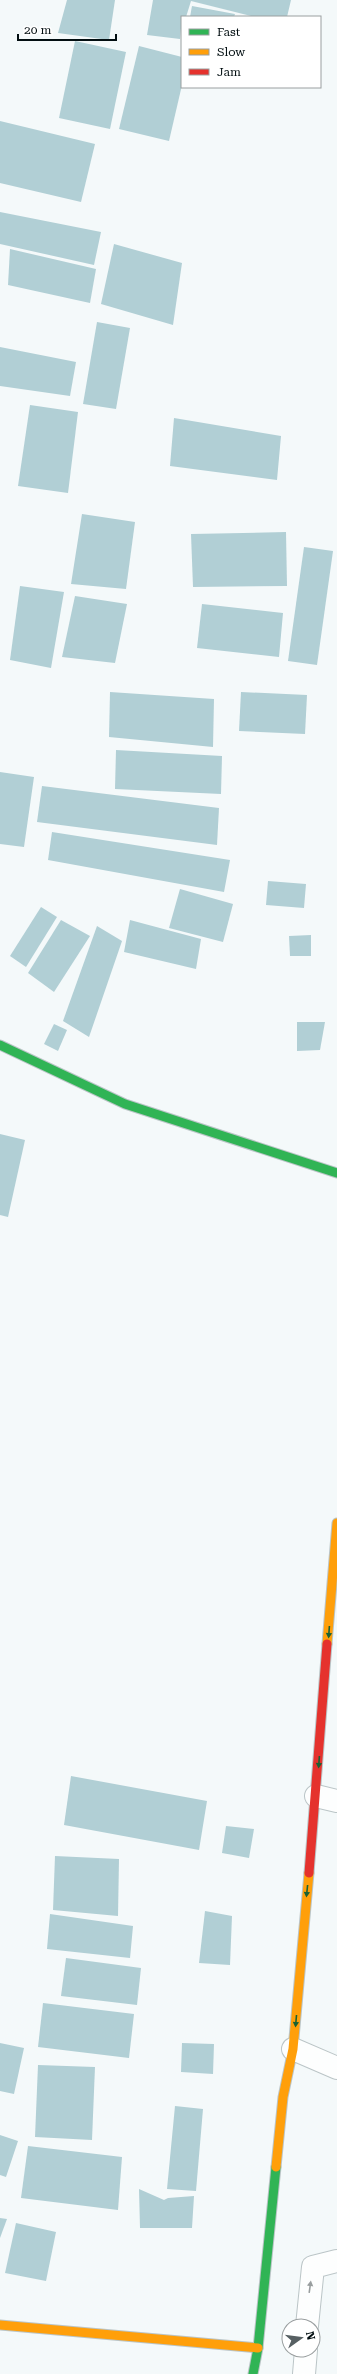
<svg xmlns="http://www.w3.org/2000/svg" width="337" height="2374" font-family="'Roboto Serif',serif">
<rect width="100%" height="100%" fill="#f4f9fa"/>
<!-- building -->
<g fill="#b1cfd5">
<polygon points="67,0 115,0 109,40 58,33"/>
<polygon points="153,0 291,0 287,17 255,17 191,1 186,17 182,17 180,39 147,35"/>
<polygon points="192,6 235,14 234,17 190,17"/>
<polygon points="75,41 126,52 110,129 59,118"/>
<polygon points="139,46 182,57 182,85 169,141 119,129"/>
<polygon points="0,121 95,144 81,202 0,183"/>
<polygon points="0,212 101,232 94,265 0,244"/>
<polygon points="114,244 182,263 173,325 101,304"/>
<polygon points="10,249 96,269 90,303 8,285"/>
<polygon points="97,322 130,328 116,409 83,404"/>
<polygon points="0,347 76,362 70,396 0,386"/>
<polygon points="30,405 78,412 68,493 18,486"/>
<polygon points="174,418 281,436 277,480 170,466"/>
<polygon points="82,514 135,522 126,589 71,584"/>
<polygon points="286,532 287,586 193,587 191,534"/>
<polygon points="304,547 333,551 317,665 288,661"/>
<polygon points="20,586 64,592 51,668 10,660"/>
<polygon points="75,596 127,604 115,663 62,657"/>
<polygon points="202,604 283,613 279,657 197,648"/>
<polygon points="110,692 214,699 213,747 109,737"/>
<polygon points="241,692 307,695 305,734 239,731"/>
<polygon points="116,750 222,756 221,794 115,789"/>
<polygon points="0,772 34,777 24,847 0,844"/>
<polygon points="42,786 219,808 217,845 37,822"/>
<polygon points="52,832 230,860 224,892 48,860"/>
<polygon points="268,881 306,884 304,908 266,905"/>
<polygon points="180,889 233,904 223,942 169,928"/>
<polygon points="41,907 57,917 26,967 10,956"/>
<polygon points="61,920 90,936 54,992 28,973"/>
<polygon points="130,920 201,939 196,969 124,952"/>
<polygon points="97,926 122,941 89,1037 63,1021"/>
<polygon points="311,935 311,956 290,956 289,936"/>
<polygon points="297,1022 325,1022 320,1050 297,1051"/>
<polygon points="54,1024 67,1030 58,1051 44,1044"/>
<polygon points="0,1134 25,1140 8,1217 0,1215"/>
<polygon points="71,1776 207,1801 199,1850 64,1825"/>
<polygon points="226,1826 254,1829 249,1858 222,1853"/>
<polygon points="55,1856 119,1859 118,1916 53,1910"/>
<polygon points="205,1911 232,1916 230,1965 199,1963"/>
<polygon points="50,1914 133,1926 130,1958 47,1949"/>
<polygon points="66,1958 141,1968 137,2005 61,1996"/>
<polygon points="43,2003 134,2014 129,2058 38,2047"/>
<polygon points="0,2043 24,2048 14,2094 0,2091"/>
<polygon points="182,2043 214,2044 213,2074 181,2072"/>
<polygon points="38,2065 95,2067 92,2140 35,2137"/>
<polygon points="175,2106 203,2109 196,2191 167,2189"/>
<polygon points="0,2135 18,2141 6,2177 0,2175"/>
<polygon points="28,2146 122,2157 118,2210 21,2198"/>
<polygon points="139,2189 164,2200 168,2198 194,2196 192,2228 140,2228"/>
<polygon points="0,2218 7,2219 0,2238"/>
<polygon points="16,2223 56,2232 46,2281 5,2273"/>
</g>
<g fill="none" stroke-linecap="round" stroke-linejoin="round">
<defs>
<g id="street">
<polyline points="316,1796 337,1801"/>
<polyline points="293,2049 337,2068"/>
<polyline points="307,2326 313,2267 337,2261"/>
<polyline points="304,2374 306,2350"/>
</g>
<g id="fast">
<polyline points="0,1045 125,1104 337,1173"/>
<polyline points="253,2374 258,2348 276,2167"/>
</g>
<g id="slow">
<polyline points="327,1644 337,1523"/>
<polyline points="276,2167 283,2097 293,2049 309,1873"/>
<polyline points="0,2325 258,2348"/>
</g>
<polyline id="jam" points="309,1873 327,1644"/>
</defs>
<!-- street casing -->
<use href="#street" stroke="#bbc5c7" stroke-width="24"/>
<!-- fast casing -->
<use href="#fast" stroke="#bbc5c7" stroke-width="11"/>
<!-- slow casing -->
<use href="#slow" stroke="#bbc5c7" stroke-width="11"/>
<!-- jam casing -->
<use href="#jam" stroke="#bbc5c7" stroke-width="11"/>
<!-- street -->
<use href="#street" stroke="#fdfefe" stroke-width="22"/>
<!-- fast -->
<use href="#fast" stroke="#30b455" stroke-width="9"/>
<!-- slow -->
<use href="#slow" stroke="#ff9f0a" stroke-width="9"/>
<!-- jam -->
<use href="#jam" stroke="#e5322d" stroke-width="9"/>
</g>
<!-- one-way arrows -->
<defs><path id="oneway-solid" d="M-6-.8H1V-3.2L6.5 0L1 3.2V.8H-6Z"/></defs>
<g fill="#196133">
<use href="#oneway-solid" transform="translate(329 1632) rotate(94)"/>
<use href="#oneway-solid" transform="translate(319 1762) rotate(94)"/>
<use href="#oneway-solid" transform="translate(307 1891) rotate(96)"/>
<use href="#oneway-solid" transform="translate(296 2021) rotate(95)"/>
</g>
<use fill="#999e9f" href="#oneway-solid" transform="translate(310 2287) rotate(-82)"/>
<!-- legend -->
<rect x="181" y="16" width="140" height="72" fill="#ffffff" stroke="#9a9fa0"/>
<rect x="189" y="29" width="20" height="6" fill="#30b455" stroke="#9a9fa0"/>
<text x="217" y="36" font-size="12" fill="#020e11">Fast</text>
<rect x="189" y="49" width="20" height="6" fill="#ff9f0a" stroke="#9a9fa0"/>
<text x="217" y="56" font-size="12" fill="#020e11">Slow</text>
<rect x="189" y="69" width="20" height="6" fill="#e5322d" stroke="#9a9fa0"/>
<text x="217" y="76" font-size="12" fill="#020e11">Jam</text>
<!-- north arrow -->
<g transform="translate(301 2338) rotate(76)"><circle r="19" fill="#ffffff" stroke="#9a9fa0"/>
<path d="M0-3L7 15L0 10L-7 15Z" fill="#576063"/>
<text y="-6" font-size="11" font-weight="bold" text-anchor="middle" fill="#020e11">N</text>
</g>
<!-- scale -->
<path d="M18 34v6h98v-6" fill="none" stroke="#020e11" stroke-width="2"/>
<text x="24" y="34" font-size="12" fill="#020e11" stroke="#ffffff" stroke-width="3" paint-order="stroke">20 m</text>
</svg>
